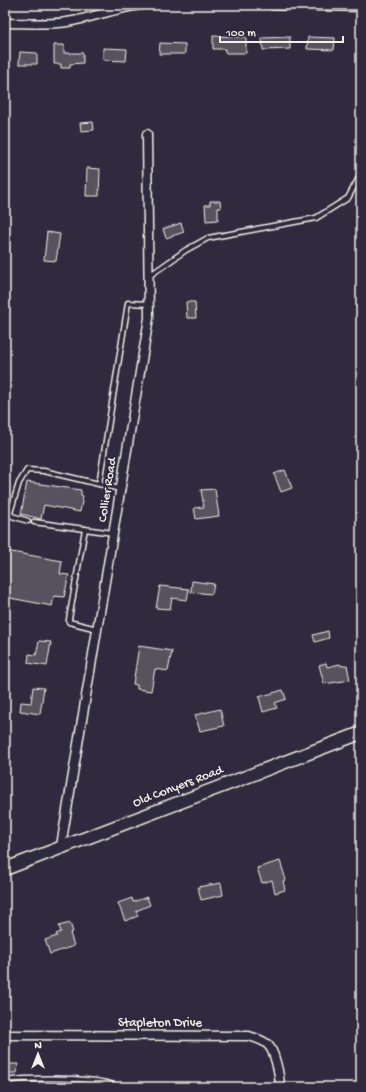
<svg xmlns="http://www.w3.org/2000/svg" width="366" height="1092" font-family="'Gochi Hand',sans-serif">
<rect width="100%" height="100%" fill="#2f2a3d"/>
<filter id="ink" filterUnits="userSpaceOnUse"><feTurbulence type="fractalNoise" baseFrequency=".025" numOctaves="2"/><feDisplacementMap in="SourceGraphic" scale="8" xChannelSelector="R" yChannelSelector="G"/><feConvolveMatrix kernelMatrix="1 2 1 2 8 2 1 2 1" color-interpolation-filters="sRGB"/></filter>
<g filter="url(#ink)">
<!-- building -->
<g fill="#56525f" stroke="#f4f1e8">
<polygon points="213,36 246,37 246,53 225,53 225,49 213,49"/>
<polygon points="290,37 290,49 263,50 262,38"/>
<polygon points="308,37 335,38 334,50 307,49"/>
<polygon points="160,43 185,44 185,54 159,54"/>
<polygon points="54,45 64,45 64,53 83,53 83,63 70,64 70,68 61,68 61,64 54,64"/>
<polygon points="103,48 127,49 126,61 103,60"/>
<polygon points="20,52 37,53 37,64 19,64"/>
<polygon points="93,122 94,130 81,131 80,123"/>
<polygon points="87,168 100,169 99,196 86,196"/>
<polygon points="210,201 220,201 221,208 218,208 218,220 206,221 205,205 210,205"/>
<polygon points="181,223 184,232 166,238 163,229"/>
<polygon points="47,232 60,234 56,261 44,260"/>
<polygon points="186,302 195,302 196,318 187,318"/>
<polygon points="285,470 292,488 281,492 274,474"/>
<polygon points="27,482 81,490 81,495 83,496 80,512 44,505 41,519 21,514"/>
<polygon points="215,489 219,516 196,519 194,508 204,507 201,490"/>
<polygon points="6,551 62,561 60,574 69,575 64,597 54,596 52,606 5,597"/>
<polygon points="192,581 214,584 212,594 191,592"/>
<polygon points="160,586 189,589 187,600 172,598 170,609 156,608"/>
<polygon points="328,631 329,638 315,642 313,635"/>
<polygon points="39,641 51,642 47,666 28,663 29,654 36,655"/>
<polygon points="139,646 172,651 168,671 155,669 151,691 137,689 137,685 133,684"/>
<polygon points="326,663 327,667 340,664 341,666 347,665 350,680 324,684 319,665"/>
<polygon points="33,687 44,688 40,714 20,711 21,702 31,703"/>
<polygon points="283,690 286,699 275,703 277,708 263,712 259,697"/>
<polygon points="220,709 224,726 200,731 195,715"/>
<polygon points="280,861 286,880 283,881 285,890 275,893 272,880 262,883 257,868"/>
<polygon points="221,883 223,895 201,900 198,887"/>
<polygon points="147,897 150,905 136,911 138,916 125,921 118,903 132,898 133,902"/>
<polygon points="70,923 73,932 70,933 74,946 50,954 45,940 57,936 56,934 61,932 59,926"/>
<polygon points="5,1064 18,1064 17,1073 5,1073"/>
</g>
<g fill="none" stroke-linecap="round" stroke-linejoin="round">
<defs>
<g id="lane">
<polyline points="149,276 186,250 208,238 316,218 348,198 361,174"/>
<polyline points="99,484 128,303 149,304"/>
<polyline points="28,521 12,516 10,513 19,483 27,470 44,471 120,489"/>
<polyline points="34,522 113,533"/>
<polyline points="85,529 69,619 69,622 97,629"/>
<path d="M5 1081C27 1078 100 1076 117 1087"/>
</g>
<g id="street">
<polyline points="272,5 361,7"/>
<path d="M5 23C26 23 47 25 67 22 93 18 117 7 143 5"/>
<polyline points="61,846 149,318 147,134"/>
<path d="M5 1035 249 1036C255 1038 263 1040 267 1044 275 1050 280 1077 280 1087"/>
</g>
<polyline id="secondary" points="5,869 361,733"/>
</defs>
<!-- lane casing -->
<use href="#lane" stroke="#f4f1e8" stroke-width="7"/>
<!-- street casing -->
<use href="#street" stroke="#f4f1e8" stroke-width="11"/>
<!-- secondary casing -->
<use href="#secondary" stroke="#f4f1e8" stroke-width="15"/>
<!-- lane -->
<use href="#lane" stroke="#2f2a3d" stroke-width="4"/>
<!-- street -->
<use href="#street" stroke="#2f2a3d" stroke-width="8"/>
<!-- secondary -->
<use href="#secondary" stroke="#2f2a3d" stroke-width="12"/>
</g>
</g>
<g text-anchor="middle" dominant-baseline="central" stroke-width="3.5" stroke-linejoin="round" paint-order="stroke">
<!-- street labels -->
<g font-size="13" fill="#f4f1e8" stroke="#2f2a3d">
<text transform="translate(108 490) rotate(-81)">Collier Road</text>
<text transform="translate(178 787) rotate(-21)">Old Conyers Road</text>
<text x="160" y="1023">Stapleton Drive</text>
</g>
</g>
<!-- margin -->
<rect width="366" height="1092" fill="none" stroke="#2f2a3d" stroke-width="20"/>
<rect x="10" y="10" width="346" height="1072" fill="none" stroke="#f4f1e8" stroke-width="1.5" filter="url(#ink)"/>
<!-- north arrow -->
<g transform="translate(38 1054)" stroke="#2f2a3d" stroke-width="3" paint-order="stroke">
<path d="M0-3L7 15L0 10L-7 15Z" fill="#f4f1e8"/>
<text y="-6" font-size="11" font-weight="bold" text-anchor="middle" fill="#f4f1e8">N</text>
</g>
<!-- scale -->
<path d="M220 36v6h123v-6" fill="none" stroke="#f4f1e8" stroke-width="2"/>
<text x="226" y="36" font-size="12" fill="#f4f1e8" stroke="#2f2a3d" stroke-width="3" paint-order="stroke">100 m</text>
</svg>
